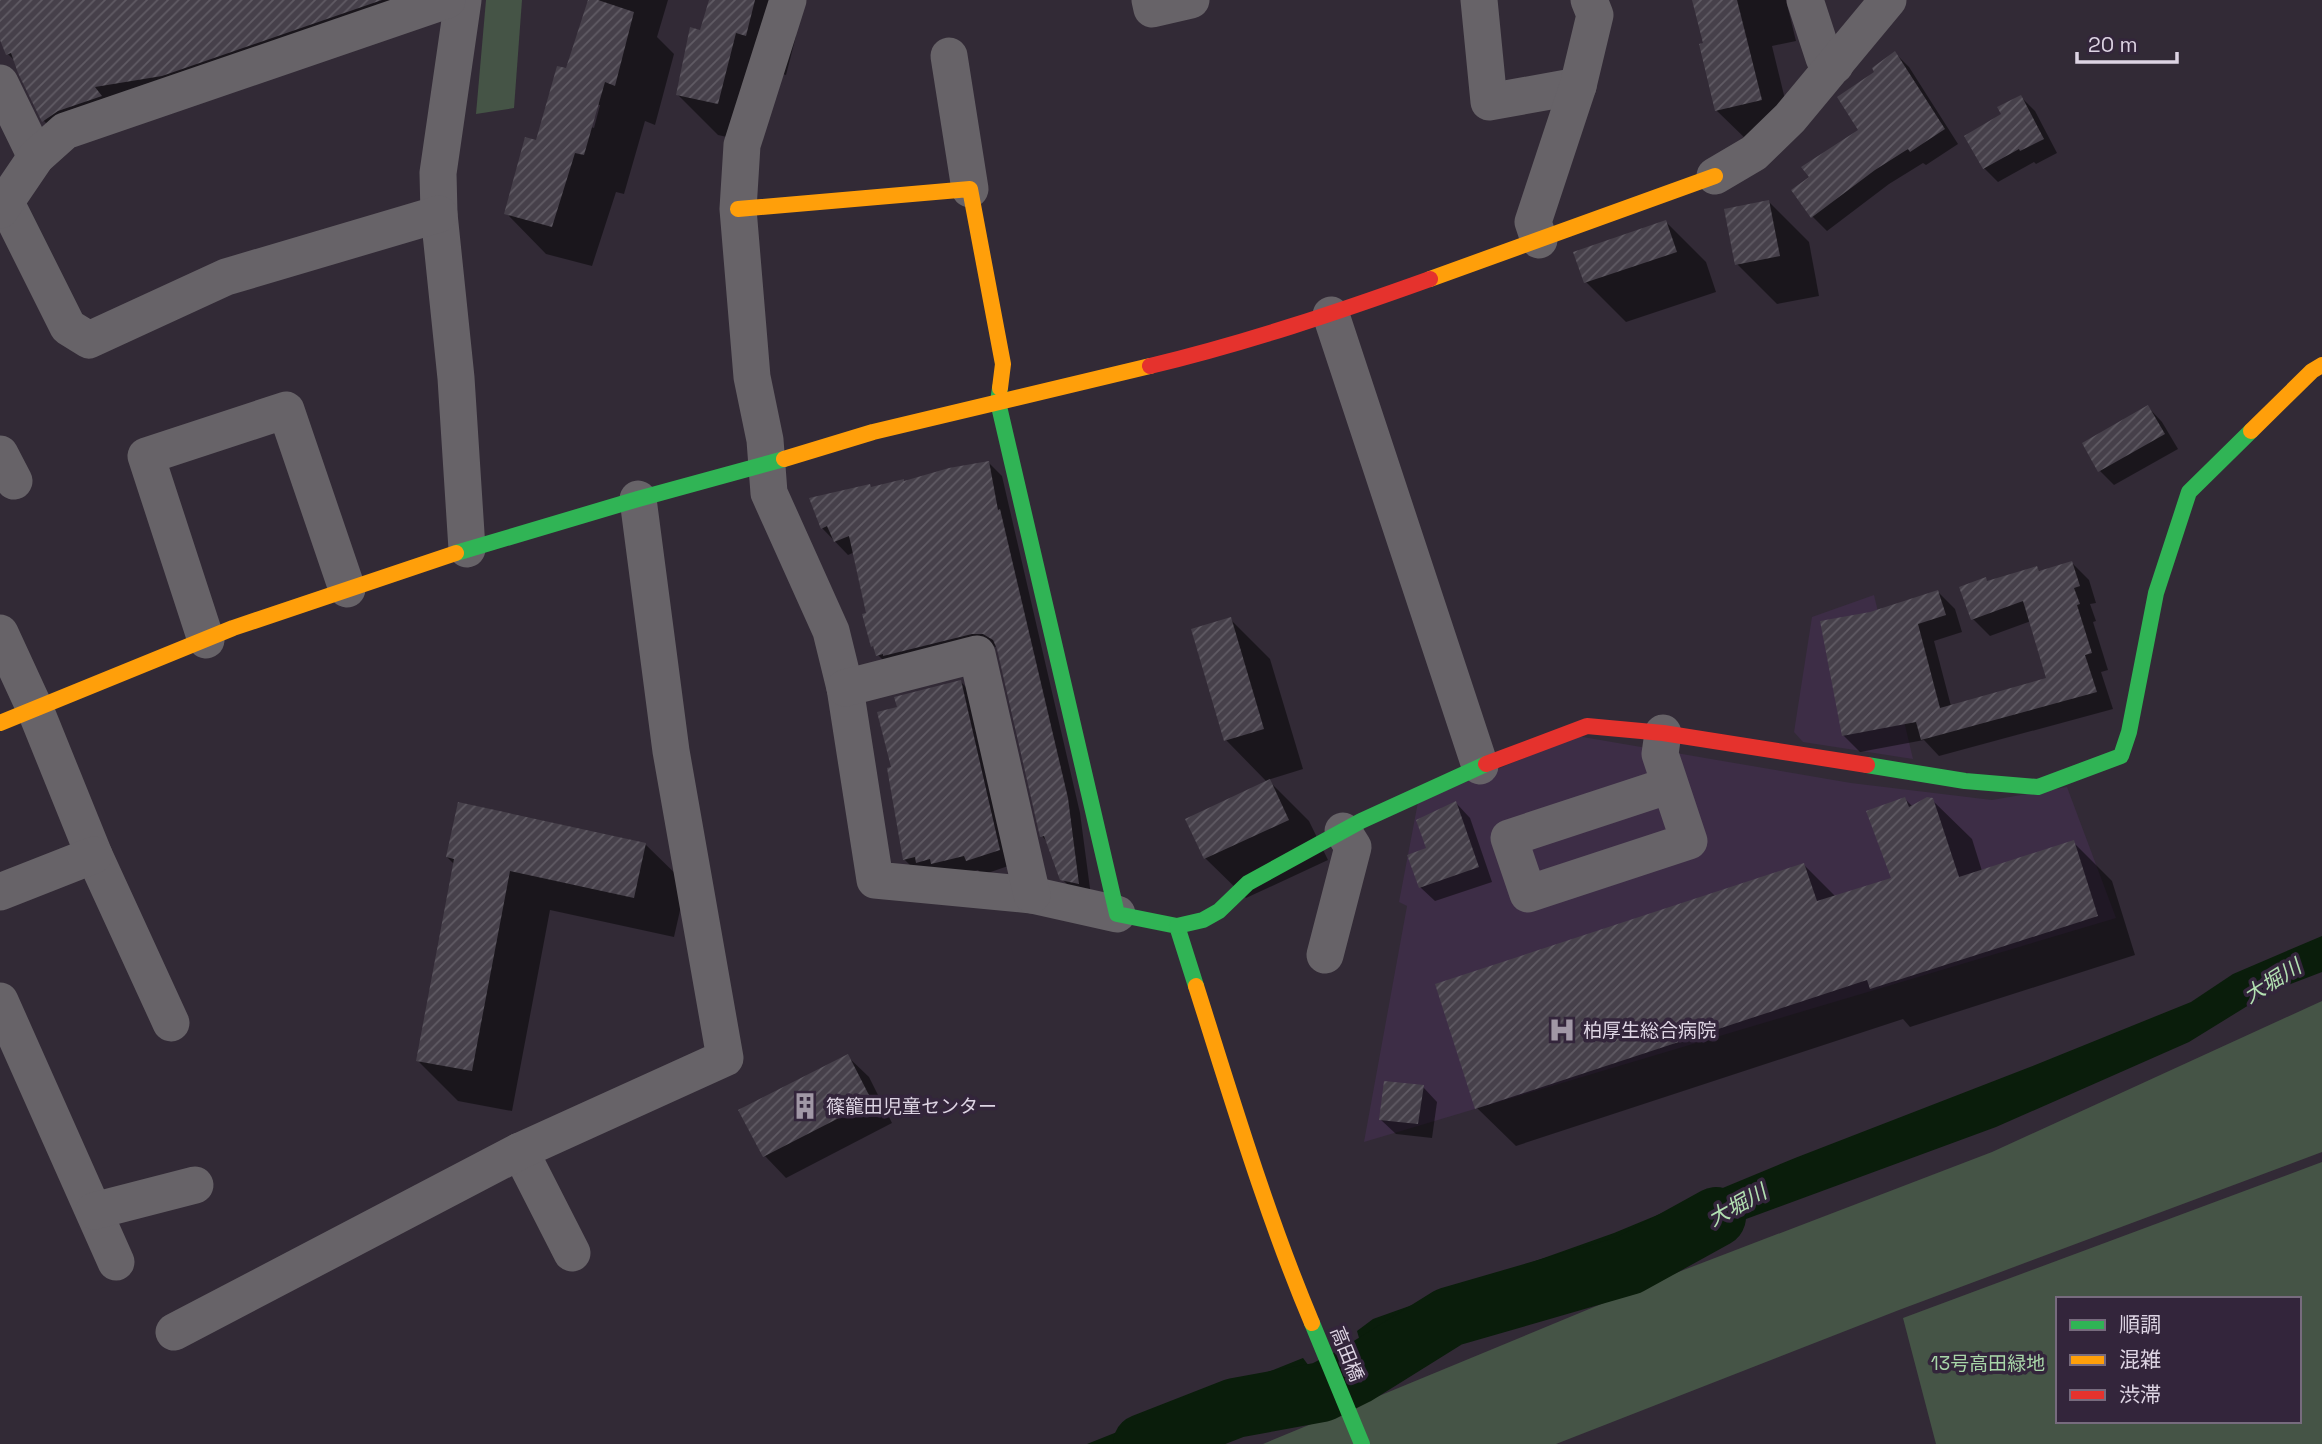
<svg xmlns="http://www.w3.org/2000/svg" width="2322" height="1444" font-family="'Space Grotesk','Noto Sans JP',sans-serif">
<defs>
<pattern id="building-hatch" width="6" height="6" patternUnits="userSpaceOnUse" patternTransform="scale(1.75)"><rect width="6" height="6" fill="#46404a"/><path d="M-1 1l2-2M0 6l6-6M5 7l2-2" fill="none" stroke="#605b64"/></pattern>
</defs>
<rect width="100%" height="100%" fill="#322a36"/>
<!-- built -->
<g fill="#3d2d46">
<polygon points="1874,595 1913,759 1803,742 1794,732 1812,617"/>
<polygon points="1577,736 1851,783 1992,800 2067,787 2116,918 1364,1142 1407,906 1399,902 1418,802"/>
</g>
<!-- park -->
<g fill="#455446" fill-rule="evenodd">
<polygon points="486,0 522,0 514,108 476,114"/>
<polygon points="2322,1001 2322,1152 1899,1310 1556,1444 1263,1444 1681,1271 1992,1152"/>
<path d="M2322 1162V1444H1936L1903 1318ZM2058 1299H2299V1421H2058Z"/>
</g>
<!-- water -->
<g fill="#0a1d0b">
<polygon points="2322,936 2322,972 2270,992 2189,1042 1996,1127 1640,1258 1490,1310 1366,1362 1357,1331 1373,1319 1614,1233 1795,1158 2030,1067 2191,1002 2233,974"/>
<polygon points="1303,1358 1326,1389 1252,1408 1173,1444 1087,1444"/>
</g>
<!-- shadow -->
<g fill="#0007" fill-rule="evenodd">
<polygon points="13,0 436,0 58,135 44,121 17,63 8,54 0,35 0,5"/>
<path d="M590 0H668L657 37 674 54 655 125 645 121 624 194 616 192 592 266 546 254 506 213 567 70ZM597 105H600L594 128 591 127Z"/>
<polygon points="711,0 795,0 788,27 796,36 786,75 776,72 758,144 718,135 678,95"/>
<polygon points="1694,0 1786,0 1796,41 1772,46 1793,132 1749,142 1717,111 1701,45 1705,44"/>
<polygon points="1895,53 1909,67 1958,144 1926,165 1923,163 1889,184 1827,231 1812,216 1811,177 1860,130 1877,73"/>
<polygon points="2021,97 2035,111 2057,153 2036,164 2034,162 1998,182 1984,168"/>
<polygon points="1769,202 1809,242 1819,296 1777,304 1737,264"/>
<polygon points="1666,222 1706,262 1716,292 1626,322 1586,282"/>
<polygon points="2148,407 2162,422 2178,449 2114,485 2100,471"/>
<polygon points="989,463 1002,476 1080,813 1091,896 1076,893 1062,879 1048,843 1042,836 998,647 986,646 891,668 878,655 873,646 868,614 855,552 848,555 822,528 873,489"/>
<polygon points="2072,563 2089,580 2096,603 2090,604 2096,621 2093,622 2108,670 2101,672 2113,709 1939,756 1924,740 1860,752 1843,735 1870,613 1938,592 1955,609 1962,632 1934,641 1951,706 2048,679 2031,621 1990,636 1973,619 1985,579 1989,583 2036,568 2041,572"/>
<polygon points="1230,619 1270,659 1303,769 1268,780 1309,821 1328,860 1246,898 1205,858 1267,782 1226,740"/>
<polygon points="961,682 975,696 1014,864 982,875 978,870 947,878 919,874 904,859 893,768 899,708"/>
<polygon points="1905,799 1913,807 1932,800 1972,839 1982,871 2073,842 2112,881 2135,955 1910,1027 1903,1019 1516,1146 1477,1108 1804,865 1836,897 1893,879"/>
<polygon points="1456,803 1470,818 1492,882 1435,901 1420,887 1428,849"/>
<polygon points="645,844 686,884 674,937 550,910 512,1111 458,1101 418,1061 454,864 447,857"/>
<polygon points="847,1056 869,1077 892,1123 786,1178 765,1156"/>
<polygon points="1423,1087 1437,1102 1432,1138 1396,1134 1381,1120"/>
</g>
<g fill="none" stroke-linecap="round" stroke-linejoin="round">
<!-- river -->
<polyline stroke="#0a1d0b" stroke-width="60" points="1143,1444 1235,1408 1322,1392 1356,1375 1449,1317 1629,1265 1716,1217"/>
</g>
<!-- building -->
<g fill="url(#building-hatch)">
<polygon points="0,0 382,0 162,76 95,87 102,96 58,111 42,122 18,73 11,53 6,55 0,40"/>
<polygon points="588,0 598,0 634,12 615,86 605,82 584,155 575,153 552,227 504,214 525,137 536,140 557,66 566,68"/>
<polygon points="709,0 755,0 746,36 736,33 718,104 676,95 690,27 700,30"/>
<polygon points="1692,0 1737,0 1762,100 1715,111 1699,44 1703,43"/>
<polygon points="1895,51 1945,129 1910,152 1908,149 1875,170 1811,218 1791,190 1809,177 1801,167 1858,130 1837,97 1874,72 1872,68"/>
<polygon points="2021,95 2044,139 2020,151 2019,149 1983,169 1964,136 2001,114 1997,107"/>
<polygon points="1769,200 1780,256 1735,265 1724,209"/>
<polygon points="1666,220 1677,252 1584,283 1573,252"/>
<polygon points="2148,405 2165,434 2098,472 2082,443"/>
<polygon points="989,461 998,510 1000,509 1068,798 1079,884 1060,880 1044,836 1040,837 997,649 993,640 983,634 972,634 883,656 883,654 876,656 873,646 871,647 862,614 866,613 849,536 834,542 827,526 821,529 809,498 870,484 871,487 904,479 904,481 949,468"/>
<polygon points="2072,561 2080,586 2074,588 2080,604 2077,605 2092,653 2085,655 2097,692 1921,740 1916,722 1842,736 1820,621 1870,612 1938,590 1946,615 1918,624 1940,708 2046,678 2023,601 1971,620 1959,587 1986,577 1987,581 2037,566 2039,571"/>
<polygon points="1231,617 1264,729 1224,741 1191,629"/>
<polygon points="961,680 1000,850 966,861 964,856 931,864 930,859 916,863 915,857 903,860 887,768 891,767 877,712 897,707 894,697"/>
<polygon points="1270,779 1289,820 1204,859 1185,819"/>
<polygon points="1905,797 1909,807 1927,797 1933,798 1959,877 2074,840 2098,916 1870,989 1867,980 1475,1109 1435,984 1804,863 1817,901 1891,878 1866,811"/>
<polygon points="1456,801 1479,867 1419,888 1407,855 1426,848 1416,820"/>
<polygon points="458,802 646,843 634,898 510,871 472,1071 416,1061 454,859 446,857"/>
<polygon points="848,1054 872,1101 763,1157 738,1110"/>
<polygon points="1384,1081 1424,1085 1418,1124 1379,1120"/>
</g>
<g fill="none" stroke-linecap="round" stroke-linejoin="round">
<!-- street -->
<g stroke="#676368" stroke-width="37">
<polyline points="463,0 438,173 439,214 456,378 467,549"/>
<polyline points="788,0 742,145 738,209 752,377 765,440 769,493 831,631 845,688 875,880 1032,895 1117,914"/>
<polyline points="1150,0 1152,9 1191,0"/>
<polyline points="1479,0 1489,102 1578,86"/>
<polyline points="1805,0 1824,58 1835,65"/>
<polyline points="949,56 970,189"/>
<polyline points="0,83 36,157"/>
<polyline points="1715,176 1754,153 1790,118 1888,0"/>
<polyline points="6,203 68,327 89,340 226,277 439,214"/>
<polyline points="0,210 36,157 65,131 447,0"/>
<polyline points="1539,240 1533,222 1578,86 1595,15 1589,0"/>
<polyline points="1331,315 1480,766"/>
<polyline points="0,454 14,481"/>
<polyline points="0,633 35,709 94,855 171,1023"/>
<polyline points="206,640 146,456 286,410 347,589"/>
<polyline points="845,688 977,654 1032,895"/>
<polyline points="1663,733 1660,754 1689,841 1528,894 1509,838 1670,785"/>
<polyline points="0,892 94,855"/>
<polyline points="1325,955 1353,847 1343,831"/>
<polyline points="0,1001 116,1262"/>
<polyline points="520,1151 572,1253"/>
<polyline points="94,1211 195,1185"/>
<polyline points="174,1332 520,1151 725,1058 671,751 638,499"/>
</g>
<!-- fast -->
<g stroke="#30b455" stroke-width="16">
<polyline points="1000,388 998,402 1117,914 1177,926 1196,986"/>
<polyline points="456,553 638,499 784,459"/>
<polyline points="1867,765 1965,781 2038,787 2121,756 2129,732 2156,593 2189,492 2251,431"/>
<polyline points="1177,926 1203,920 1219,911 1248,883 1361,821 1486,764"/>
<polyline points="1312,1323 1362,1444"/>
</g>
<!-- slow -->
<g stroke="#ff9f0a" stroke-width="16">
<polyline points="738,209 970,189 1003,364 1000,388"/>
<polyline points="1430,279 1715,176"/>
<polyline points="2251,431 2312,371 2322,365"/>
<polyline points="784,459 873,432 1150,366"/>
<polyline points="0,723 233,628 456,553"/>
<path d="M1196 986C1232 1099 1266 1214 1312 1323"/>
</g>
<!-- jam -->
<g stroke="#e5322d" stroke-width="16">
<path d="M1150 366C1246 343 1338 312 1430 279"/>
<polyline points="1486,764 1587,726 1663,733 1867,765"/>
</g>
</g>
<!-- icons -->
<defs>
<symbol id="hospital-bare" viewBox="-9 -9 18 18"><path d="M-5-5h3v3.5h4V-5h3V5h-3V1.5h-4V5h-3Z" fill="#a198a6" stroke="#33253b" stroke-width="2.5" paint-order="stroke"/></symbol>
<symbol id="building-bare" viewBox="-9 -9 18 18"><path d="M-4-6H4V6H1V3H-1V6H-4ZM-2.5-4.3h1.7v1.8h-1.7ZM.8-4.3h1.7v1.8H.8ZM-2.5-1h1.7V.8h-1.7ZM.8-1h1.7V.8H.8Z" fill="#a198a6" stroke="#33253b" stroke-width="2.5" paint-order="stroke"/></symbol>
</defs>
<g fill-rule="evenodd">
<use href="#hospital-bare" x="1543" y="1011" width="38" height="38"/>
<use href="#building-bare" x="786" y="1087" width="38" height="38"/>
</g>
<g text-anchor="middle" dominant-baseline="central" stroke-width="7" stroke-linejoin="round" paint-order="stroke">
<!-- poi labels -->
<g font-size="19" fill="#ddd4e3" stroke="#33253b" text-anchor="start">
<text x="1583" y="1030">柏厚生総合病院</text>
<text x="826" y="1106">篠籠田児童センター</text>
</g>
<!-- street labels -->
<g font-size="19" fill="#ddd4e3" stroke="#33253b">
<text transform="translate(1347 1354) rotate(68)">高田橋</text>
</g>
<!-- park labels -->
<g font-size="19" fill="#a8d6a8" stroke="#33253b">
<text x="1988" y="1363">13号高田緑地</text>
</g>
<!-- water labels -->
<g font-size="21" font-style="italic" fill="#b3e1b2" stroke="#33253b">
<text transform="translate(2272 981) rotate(-32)">大堀川</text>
<text transform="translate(1737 1205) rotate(-29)">大堀川</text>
</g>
</g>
<!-- legend -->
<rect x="2056" y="1297" width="245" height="126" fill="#33253b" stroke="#776b7e" stroke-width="2"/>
<rect x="2070" y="1320" width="35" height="10" fill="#30b455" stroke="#776b7e" stroke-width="2"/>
<text x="2119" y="1332" font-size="21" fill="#ddd4e3">順調</text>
<rect x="2070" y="1355" width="35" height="10" fill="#ff9f0a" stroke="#776b7e" stroke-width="2"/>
<text x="2119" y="1367" font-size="21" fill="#ddd4e3">混雑</text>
<rect x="2070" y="1390" width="35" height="10" fill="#e5322d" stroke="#776b7e" stroke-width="2"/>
<text x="2119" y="1402" font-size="21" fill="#ddd4e3">渋滞</text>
<!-- scale -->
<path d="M2077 52v10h100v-10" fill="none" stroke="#ddd4e3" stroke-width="3.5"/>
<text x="2088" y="52" font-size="21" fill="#ddd4e3" stroke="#33253b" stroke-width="5" paint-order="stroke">20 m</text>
</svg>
